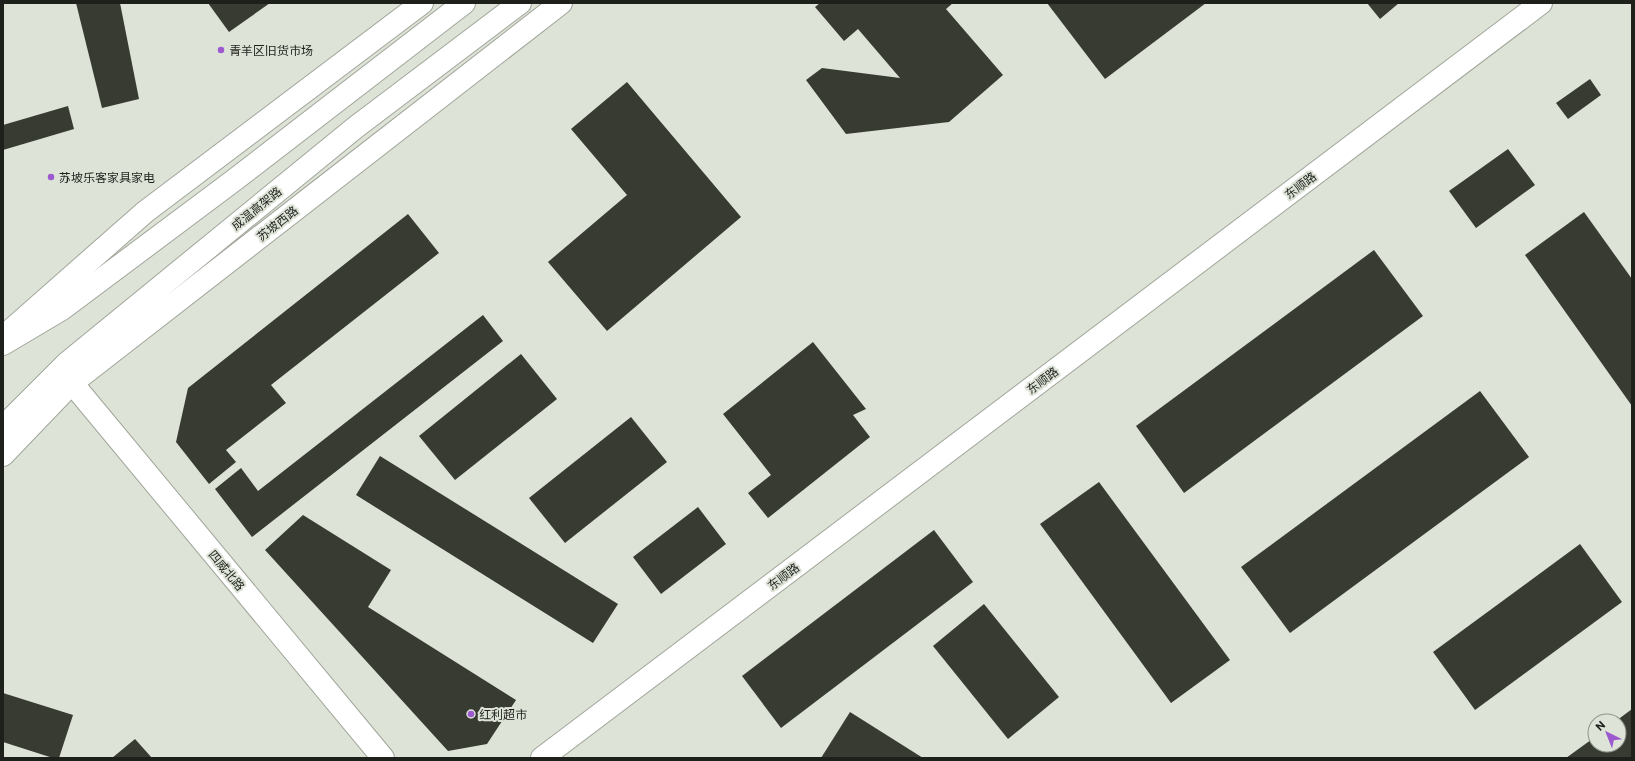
<svg xmlns="http://www.w3.org/2000/svg" width="1635" height="761" font-family="Commissioner,'Noto Sans SC',sans-serif">
<rect width="100%" height="100%" fill="#dde3d7"/>
<!-- building -->
<g fill="#373b32">
<polygon points="76,3 120,3 139,99 102,108"/>
<polygon points="208,3 270,3 229,32"/>
<polygon points="820,3 953,3 946,9 1003,75 949,122 846,134 806,80 822,68 900,78 858,29 844,41 815,7"/>
<polygon points="1047,3 1206,3 1105,79"/>
<polygon points="1367,3 1399,3 1380,19"/>
<polygon points="1590,79 1601,95 1568,119 1556,103"/>
<polygon points="627,82 741,217 607,331 548,262 627,195 571,129"/>
<polygon points="68,106 74,129 3,150 3,125"/>
<polygon points="1508,149 1535,185 1476,228 1449,191"/>
<polygon points="1584,212 1632,279 1632,406 1525,255"/>
<polygon points="408,214 439,253 271,385 286,403 226,450 236,462 209,484 176,442 188,388"/>
<polygon points="1374,250 1423,316 1184,493 1136,426"/>
<polygon points="483,315 503,341 252,537 215,489 241,468 258,491"/>
<polygon points="813,342 866,409 853,415 870,437 768,518 748,493 771,475 723,414"/>
<polygon points="521,354 557,399 455,480 419,436"/>
<polygon points="1480,391 1529,457 1290,633 1241,567"/>
<polygon points="631,417 667,462 565,543 529,498"/>
<polygon points="380,456 618,604 593,643 356,495"/>
<polygon points="1099,482 1230,660 1171,703 1040,524"/>
<polygon points="698,507 726,544 661,594 633,557"/>
<polygon points="303,515 391,570 368,607 516,700 487,744 448,751 265,550"/>
<polygon points="934,530 973,582 781,728 742,676"/>
<polygon points="1580,544 1622,602 1475,710 1433,652"/>
<polygon points="984,604 1059,697 1008,739 933,646"/>
<polygon points="3,693 73,715 59,758 53,758 3,742"/>
<polygon points="1632,709 1632,758 1566,758 1595,737 1595,745 1619,745 1619,721 1616,721"/>
<polygon points="850,712 923,758 821,758"/>
<polygon points="135,739 152,758 112,758"/>
</g>
<g fill="none" stroke-linecap="round" stroke-linejoin="round">
<defs>
<g id="minor">
<polyline points="72,383 383,758"/>
<polyline points="542,758 1541,3"/>
</g>
<g id="major">
<polyline points="3,337 145,212 422,3"/>
<polyline points="3,455 72,383 561,3"/>
</g>
<g id="highway">
<polyline points="3,344 62,309 233,181 464,3"/>
<polyline points="3,427 67,363 356,127 520,3"/>
</g>
</defs>
<!-- minor casing -->
<use href="#minor" stroke="#a1a69b" stroke-width="24"/>
<!-- major casing -->
<use href="#major" stroke="#a1a69b" stroke-width="24"/>
<!-- highway casing -->
<use href="#highway" stroke="#a1a69b" stroke-width="24"/>
<!-- minor -->
<use href="#minor" stroke="#fff" stroke-width="22"/>
<!-- major -->
<use href="#major" stroke="#fff" stroke-width="22"/>
<!-- highway -->
<use href="#highway" stroke="#fff" stroke-width="22"/>
</g>
<!-- markers -->
<g fill="#9d5acf" stroke="#dde3d7" stroke-width="1.5">
<circle cx="221" cy="50" r="4"/>
<circle cx="51" cy="177" r="4"/>
<circle cx="471" cy="714" r="4"/>
</g>
<g text-anchor="middle" dominant-baseline="central" stroke-width="4" stroke-linejoin="round" paint-order="stroke">
<!-- poi labels -->
<g font-size="12" fill="#1e201c" stroke="#dde3d7" text-anchor="start">
<text x="229" y="50">青羊区旧货市场</text>
<text x="59" y="177">苏坡乐客家具家电</text>
<text x="479" y="714">红利超市</text>
</g>
<!-- street labels -->
<g font-size="12" fill="#1e201c" stroke="#dde3d7">
<text transform="translate(1300 185) rotate(-37)">东顺路</text>
<text transform="translate(256 208) rotate(-39)">成温高架路</text>
<text transform="translate(277 223) rotate(-38)">苏坡西路</text>
<text transform="translate(1042 380) rotate(-37)">东顺路</text>
<text transform="translate(227 570) rotate(50)">四威北路</text>
<text transform="translate(783 576) rotate(-37)">东顺路</text>
</g>
</g>
<!-- border -->
<rect width="1635" height="761" fill="none" stroke="#1e201c" stroke-width="8"/>
<!-- north arrow -->
<g transform="translate(1607 733) rotate(317)"><circle r="19" fill="#dde3d7" stroke="#91958c"/>
<path d="M0-3L7 15L0 10L-7 15Z" fill="#9d5acf"/>
<text y="-6" font-size="11" font-weight="bold" text-anchor="middle" fill="#1e201c">N</text>
</g>
</svg>
